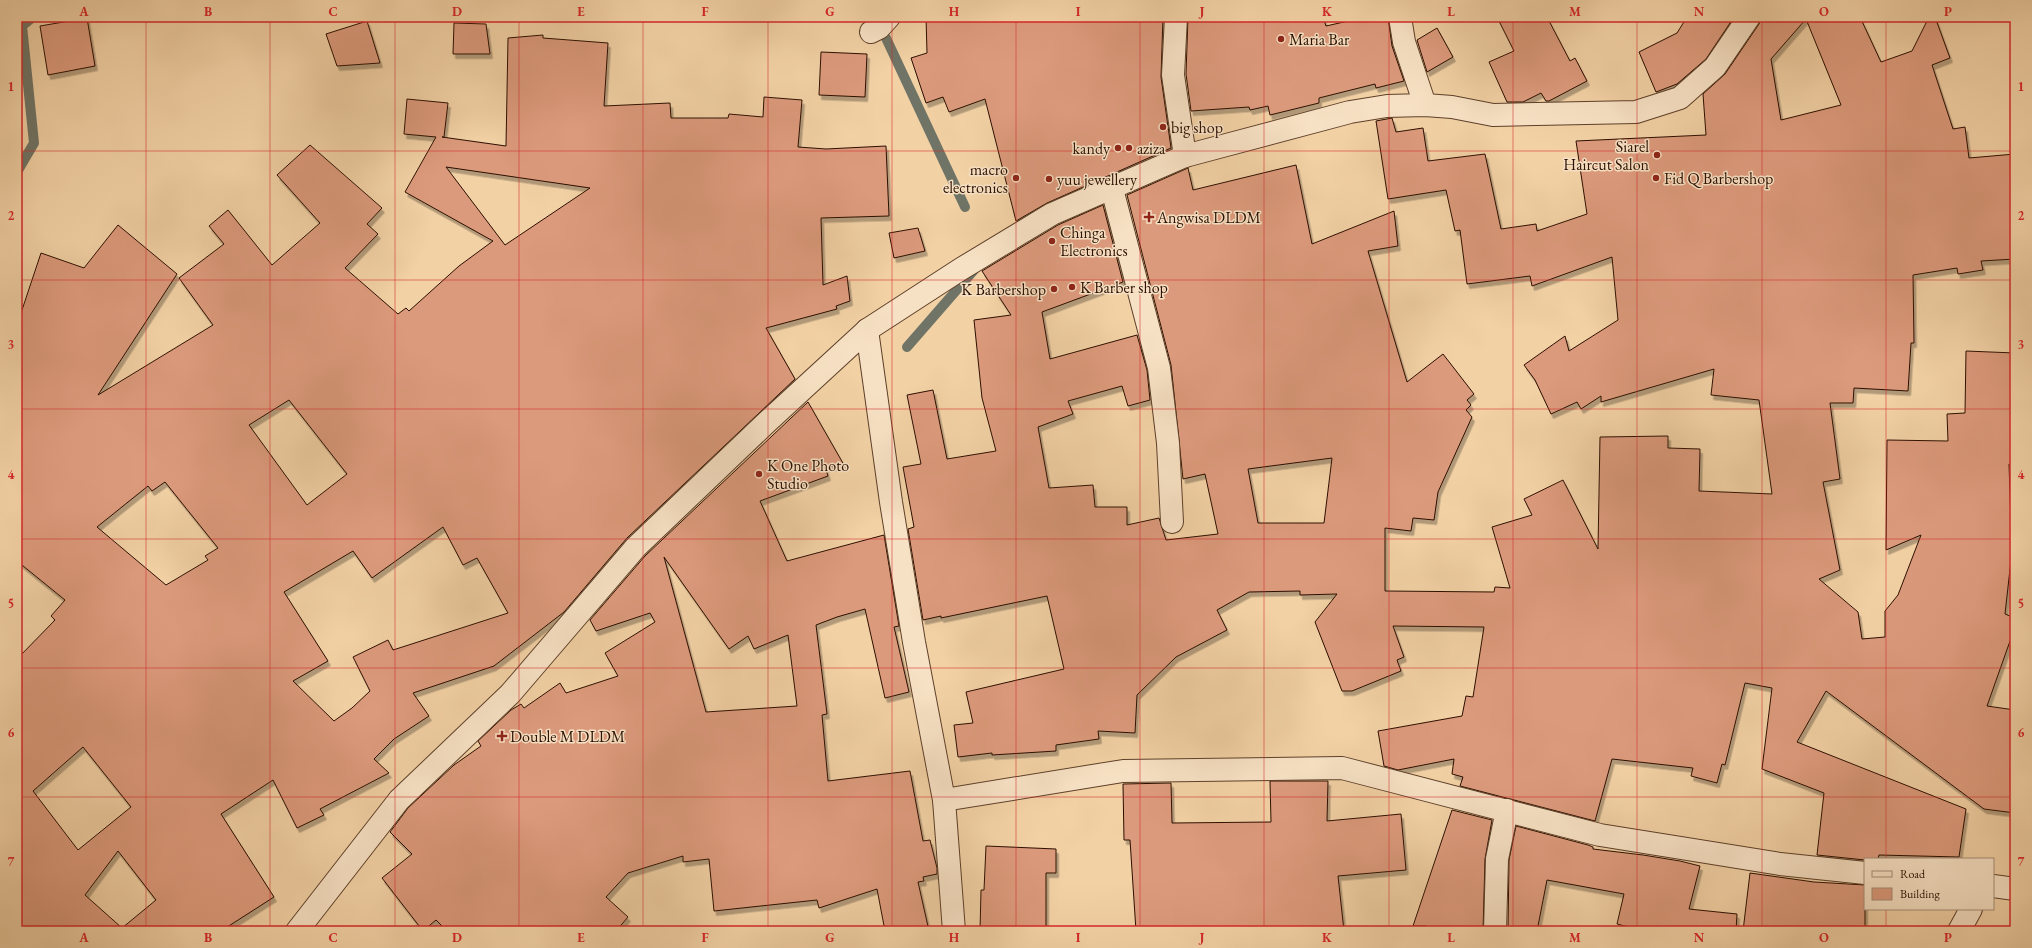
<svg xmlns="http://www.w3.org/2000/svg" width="2032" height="948" font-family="'EB Garamond',serif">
<defs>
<filter id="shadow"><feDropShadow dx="2.5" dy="4.5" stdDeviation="0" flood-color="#0004"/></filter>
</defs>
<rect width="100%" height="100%" fill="#f2d1a5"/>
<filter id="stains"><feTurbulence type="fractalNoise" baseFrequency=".005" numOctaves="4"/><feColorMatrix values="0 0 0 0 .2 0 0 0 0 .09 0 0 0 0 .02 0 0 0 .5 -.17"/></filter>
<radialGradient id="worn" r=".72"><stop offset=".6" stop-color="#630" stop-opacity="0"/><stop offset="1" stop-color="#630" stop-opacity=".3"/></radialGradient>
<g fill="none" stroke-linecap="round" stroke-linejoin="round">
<!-- stream -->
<g stroke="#6f7466" stroke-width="10">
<polyline points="886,38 965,207"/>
<polyline points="17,172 34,143 22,26 33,17"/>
<polyline points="907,347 974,270"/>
</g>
</g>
<!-- building -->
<g fill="#dc9a7b" stroke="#2c0f00" fill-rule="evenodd" filter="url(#shadow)">
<polygon points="926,17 1163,17 1161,77 1171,148 1047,203 1016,221 985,99 949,112 943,97 926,103 911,58 927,53"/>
<polygon points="1188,17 1323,17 1326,26 1366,17 1388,17 1392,46 1404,81 1376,88 1375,84 1319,98 1319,103 1270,115 1268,106 1250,110 1249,107 1191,111 1186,74"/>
<polygon points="1497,17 1547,17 1570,61 1575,58 1587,81 1549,101 1546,101 1541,93 1523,102 1507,102 1489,62 1514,51"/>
<polygon points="1687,17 1734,17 1706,59 1677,84 1656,92 1639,52 1677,33"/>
<path d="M1761 17H1860L1881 62 1912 51 1929 17H1935L1950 58 1932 65 1953 129 1965 127 1969 158 2015 154V259L1981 261 1983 270 1958 274 1957 268 1913 275 1914 343H1911L1908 391 1854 388 1853 403H1830L1840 479 1823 482 1840 570 1819 579 1858 612 1862 639 1885 637V611L1898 595 1921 535 1886 550 1887 440 1948 441 1947 414 1965 413 1966 351 2015 353V464H2009L2012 551 2005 614 2015 618V627L1987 706 2015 710V813L1984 809 1826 691 1797 742 1966 809 1959 857 1879 855 1878 859 1865 860 1817 855 1824 793 1762 769 1772 688 1745 683 1725 765 1722 764 1717 783 1691 776 1693 768 1612 759 1595 821 1460 786 1463 777 1452 774 1454 759 1398 770 1384 766 1378 731 1462 716 1466 696 1473 697 1484 627 1393 626 1404 657 1397 660 1401 671 1352 691H1342L1315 622 1337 594 1300 595V591L1249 592 1217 610 1227 630 1176 657 1137 695 1135 733 1098 731 1099 739 1056 745V751L992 755V753L958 757 954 725 973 723 966 692 1064 669 1047 596 941 618V616L923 620 908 529 914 527 903 467 921 464 907 395 933 390 947 459 996 451 982 398 974 320 1011 315 982 271 1058 225 1103 205 1123 282 1042 312 1050 359 1137 335 1147 370 1150 400 1128 406 1122 386 1068 401 1073 414 1038 427 1049 488 1093 485 1095 507H1127V525L1159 518 1166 540 1218 534 1205 474 1183 479 1171 365 1127 195 1188 168 1193 190 1296 165 1312 244 1394 211 1398 246 1368 251 1407 382 1443 354 1474 394 1467 400 1471 405 1466 410 1472 417 1438 492 1434 520 1413 518 1411 531 1385 528V591L1494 592 1495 587 1510 588 1492 527 1532 515 1524 499 1563 480 1598 549 1600 437 1668 436V448L1700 449 1699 491 1772 494 1759 400 1711 395 1714 369 1601 402V396L1581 409 1577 402 1551 414 1535 380 1524 365 1565 336 1569 351 1618 320 1612 257 1532 286 1530 276 1467 284 1460 230 1455 231 1446 190 1388 199 1376 121 1392 118 1396 132 1423 128 1428 161 1485 154 1501 229 1536 224 1537 231 1587 214 1576 141 1706 135 1703 94 1725 74 1759 24ZM1806 19 1841 105 1781 120 1771 59ZM1332 458 1324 523H1258L1248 469Z"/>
<polygon points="87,18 95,66 48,75 40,26"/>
<polygon points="367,21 380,63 337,66 326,34"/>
<polygon points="454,23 486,24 490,54 453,54"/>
<polygon points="1437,28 1453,57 1427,72 1417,40"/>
<path d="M543 35V38L608 43 604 106 670 103 671 118H728L729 114 763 117 764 97 802 100 798 147 826 149 886 146 889 216 821 218 823 285 847 276 850 301 836 306 837 309 766 328 795 379 627 538 564 612 494 666 413 693 429 716 394 739 374 759 389 773 320 809 324 815 297 828 273 780 221 814 274 897 221 931H17V659L55 620 51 616 65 600 17 561V325L41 253 84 268 118 225 177 274 98 395 213 325 179 278 224 244 209 226 228 210 272 265 320 223 277 175 310 145 382 208 367 224 378 234 345 268 398 314 406 308 409 311 459 266 493 241 405 192 436 137 404 134 407 99 448 103 444 137H442L506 146 508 38ZM446 167 590 188 505 245ZM289 400 347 474 307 505 249 425ZM165 482 218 548 205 556 208 560 166 585 97 527 148 486 152 491ZM443 527 463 565 477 558 508 613 393 650 388 640 353 657 370 691 352 708 334 721 293 681 328 661 284 592 353 551 372 578ZM83 747 131 807 78 850 33 791ZM118 851 156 900 122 928 85 895Z"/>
<polygon points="821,52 867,54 865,97 819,95"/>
<polygon points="918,228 925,251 894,258 889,233"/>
<path d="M808 402 844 465 825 467 828 476 760 501 787 561 884 535 899 626 894 627 909 692 885 698 865 609 837 617 816 625 827 714 822 715 828 781 910 771 923 841 930 840 937 868V874L923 877 924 881 918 882 929 931H885L877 889 819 908 817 900 714 911 709 859 683 862V856L628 873 606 897 628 917 616 931H447L436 920 423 931 382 878 412 854 390 832 408 808 454 765 481 746 478 741 511 710 521 704 524 708 560 683 566 693 618 676 605 653 655 622 650 613 596 631 590 620 645 556ZM664 557 729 649 748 636 754 649 788 635 797 706 706 712Z"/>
<polygon points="1270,781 1328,781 1327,821 1401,814 1406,870 1338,876 1344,931 1136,931 1130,840 1124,840 1123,784 1171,783 1172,823 1271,822"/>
<polygon points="1452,810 1492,820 1485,859 1483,931 1425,931 1426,926 1413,926"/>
<polygon points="1516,826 1588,845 1593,847 1593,849 1643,855 1680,861 1700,866 1689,909 1737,914 1736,931 1644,931 1617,924 1624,894 1547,880 1537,931 1508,931 1509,860"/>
<polygon points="986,846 1056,849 1056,873 1046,873 1046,931 980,931 981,890 984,890"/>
<polygon points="1750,873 1814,882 1865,885 1865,931 1743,931"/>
</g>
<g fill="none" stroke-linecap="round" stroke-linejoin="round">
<defs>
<g id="minor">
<polyline points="1176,17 1173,75 1185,156"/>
<polyline points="1400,17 1404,42 1425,105"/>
<polyline points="871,32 879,28 889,17"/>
<polyline points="1112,189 1159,368 1168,443 1172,522"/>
<polyline points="867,330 891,502 914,642 944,800 954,931"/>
<polyline points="944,800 1123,771 1342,768 1600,835 1780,864 1865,873"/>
<polyline points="1993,886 2015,889"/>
<polyline points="297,931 399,800 510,694 636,547 767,422 867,330 961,269 1052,214 1185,156 1350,112 1387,106 1425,105 1452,107 1493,115 1636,112 1680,98 1715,67 1749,17"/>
<polyline points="1495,931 1497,859 1507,810"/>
<polyline points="1959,931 1971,909"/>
</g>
</defs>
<!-- minor casing -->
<use href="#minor" stroke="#5e4029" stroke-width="24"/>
<!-- minor -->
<use href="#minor" stroke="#f7e1c4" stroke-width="22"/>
</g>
<!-- grid -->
<path fill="none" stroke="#d62828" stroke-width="1" stroke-opacity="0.55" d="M146 17V931M270 17V931M395 17V931M519 17V931M643 17V931M768 17V931M892 17V931M1016 17V931M1140 17V931M1264 17V931M1389 17V931M1513 17V931M1637 17V931M1762 17V931M1886 17V859M17 151H2015M17 280H2015M17 409H2015M17 539H2015M17 668H2015M17 797H2015M1886 909V931"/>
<!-- markers -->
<g fill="#8f2418" stroke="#f7e1c4" stroke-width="1.5">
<circle cx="1281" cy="39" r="4"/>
<circle cx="1163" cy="127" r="4"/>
<circle cx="1118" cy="148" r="4"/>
<circle cx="1129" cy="148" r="4"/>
<circle cx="1657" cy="155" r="4"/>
<circle cx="1016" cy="178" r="4"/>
<circle cx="1656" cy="178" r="4"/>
<circle cx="1049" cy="179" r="4"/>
<path d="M1147 211h4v4h4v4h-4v4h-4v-4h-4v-4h4z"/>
<circle cx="1052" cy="241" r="4"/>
<circle cx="1072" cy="287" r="4"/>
<circle cx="1054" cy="289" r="4"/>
<circle cx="759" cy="474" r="4"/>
<path d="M500 730h4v4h4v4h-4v4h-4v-4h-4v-4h4z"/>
</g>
<g text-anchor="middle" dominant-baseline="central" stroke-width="3" stroke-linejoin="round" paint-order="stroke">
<!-- poi labels -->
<g font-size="16" fill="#2c0f00" stroke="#f7e1c4" text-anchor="start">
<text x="1289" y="39">Maria Bar</text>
<text x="1171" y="127">big shop</text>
<text x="1649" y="146" text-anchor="end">Siarel<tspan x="1649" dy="18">Haircut Salon</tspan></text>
<text x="1110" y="148" text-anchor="end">kandy</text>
<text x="1137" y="148">aziza</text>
<text x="1008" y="169" text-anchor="end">macro<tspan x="1008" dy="18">electronics</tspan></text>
<text x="1664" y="178">Fid Q Barbershop</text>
<text x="1057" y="179">yuu jewellery</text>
<text x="1157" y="217">Angwisa DLDM</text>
<text x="1060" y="232">Chinga<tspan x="1060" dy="18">Electronics</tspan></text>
<text x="1080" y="287">K Barber shop</text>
<text x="1046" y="289" text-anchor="end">K Barbershop</text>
<text x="767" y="465">K One Photo<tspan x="767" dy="18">Studio</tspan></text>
<text x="510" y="736">Double M DLDM</text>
</g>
</g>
<!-- margin -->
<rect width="2032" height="948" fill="none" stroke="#f2d1a5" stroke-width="44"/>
<!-- legend -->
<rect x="1864" y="858" width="130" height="52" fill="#f7e1c4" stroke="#a68d76"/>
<rect x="1872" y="871" width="20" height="6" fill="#f7e1c4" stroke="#a68d76"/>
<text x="1900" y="878" font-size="12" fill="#2c0f00">Road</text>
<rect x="1872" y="888" width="20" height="12" fill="#dc9a7b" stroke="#a68d76"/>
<text x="1900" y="898" font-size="12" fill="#2c0f00">Building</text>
<rect x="22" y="22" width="1988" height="904" fill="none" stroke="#d62828" stroke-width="1.5"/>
<g font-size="13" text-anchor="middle" font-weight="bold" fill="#d62828">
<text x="84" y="16">A</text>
<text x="208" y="16">B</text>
<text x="333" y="16">C</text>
<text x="457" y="16">D</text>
<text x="581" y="16">E</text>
<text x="705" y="16">F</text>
<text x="830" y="16">G</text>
<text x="954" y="16">H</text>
<text x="1078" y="16">I</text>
<text x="1202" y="16">J</text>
<text x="1327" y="16">K</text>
<text x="1451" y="16">L</text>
<text x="1575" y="16">M</text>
<text x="1699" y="16">N</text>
<text x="1824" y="16">O</text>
<text x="1948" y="16">P</text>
<text x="11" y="91">1</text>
<text x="2021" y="91">1</text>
<text x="11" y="220">2</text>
<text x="2021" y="220">2</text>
<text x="11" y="349">3</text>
<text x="2021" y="349">3</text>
<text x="11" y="479">4</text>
<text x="2021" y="479">4</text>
<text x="11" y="608">5</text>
<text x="2021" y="608">5</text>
<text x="11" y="737">6</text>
<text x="2021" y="737">6</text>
<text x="11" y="866">7</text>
<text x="2021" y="866">7</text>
<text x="84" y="942">A</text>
<text x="208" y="942">B</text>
<text x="333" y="942">C</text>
<text x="457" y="942">D</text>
<text x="581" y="942">E</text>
<text x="705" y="942">F</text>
<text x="830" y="942">G</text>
<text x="954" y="942">H</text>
<text x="1078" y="942">I</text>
<text x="1202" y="942">J</text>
<text x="1327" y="942">K</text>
<text x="1451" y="942">L</text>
<text x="1575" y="942">M</text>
<text x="1699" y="942">N</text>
<text x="1824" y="942">O</text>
<text x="1948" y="942">P</text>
</g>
<rect width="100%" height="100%" filter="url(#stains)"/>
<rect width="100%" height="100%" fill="url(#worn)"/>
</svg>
